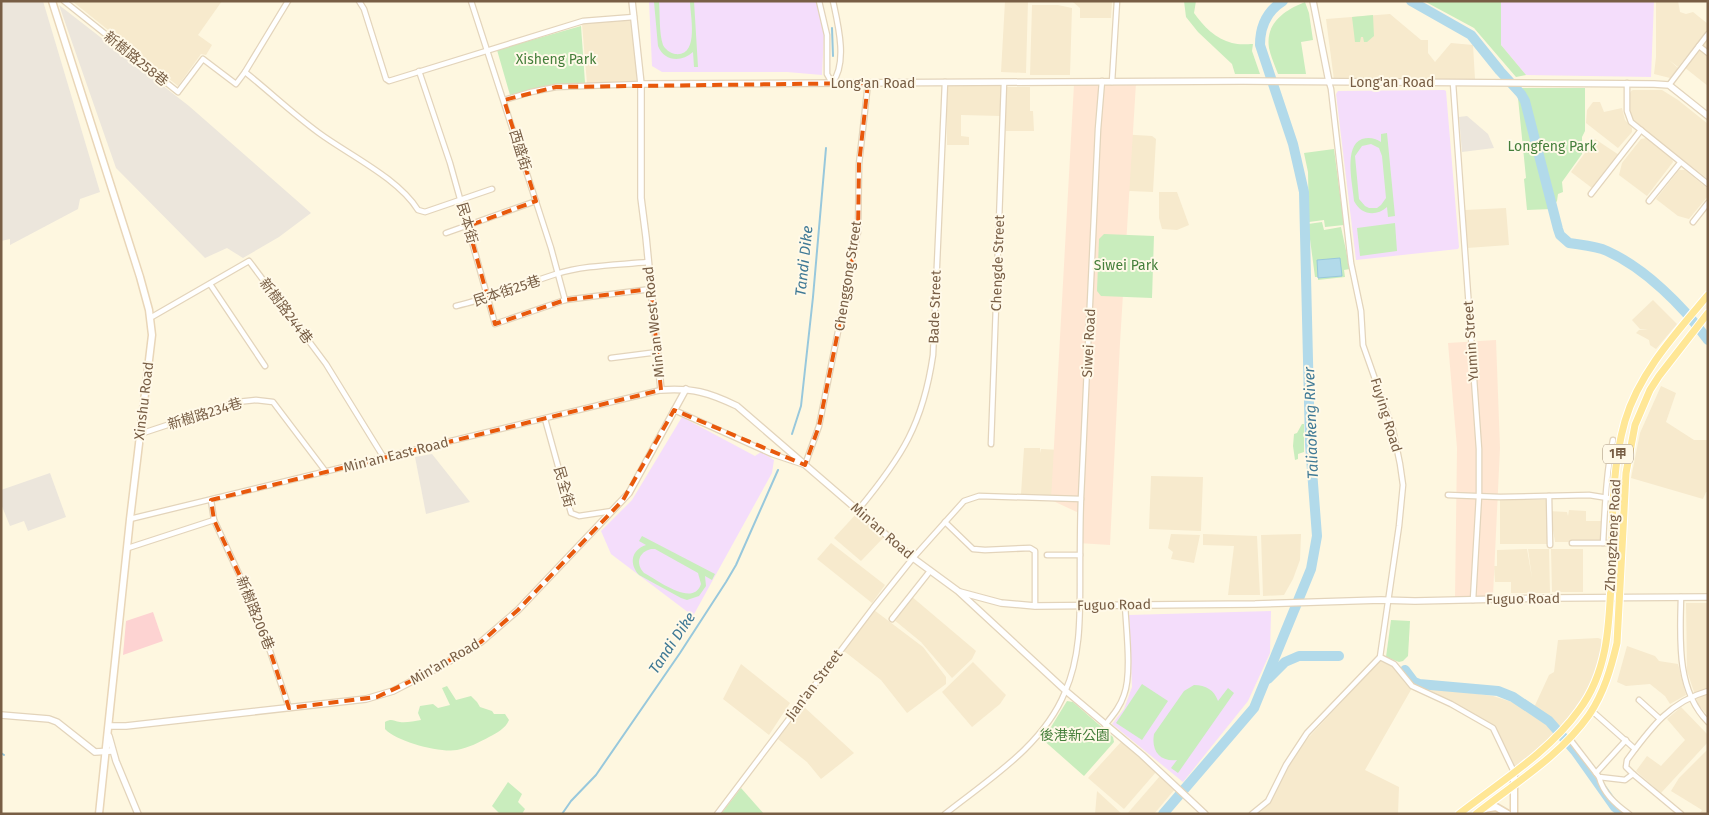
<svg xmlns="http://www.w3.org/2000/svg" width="1709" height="815" font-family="'Fira Sans','Noto Sans TC',sans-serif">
<rect width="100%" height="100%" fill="#fef7e0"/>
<!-- residential -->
<g fill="#f7eacd">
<polygon points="72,1 222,1 198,35 212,45 206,55 201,54 178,86"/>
<polygon points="1005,1 1028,1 1026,73 1001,72"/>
<polygon points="1074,1 1112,1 1111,18 1080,18 1080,8 1073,2"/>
<polygon points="1656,1 1678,1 1680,12 1686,14 1693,12 1708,24 1708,29 1678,67 1669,60 1678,68 1670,78 1654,74 1656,57 1661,57 1656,57"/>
<polygon points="1032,5 1058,5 1072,8 1070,75 1030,75"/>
<polygon points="1390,14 1421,40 1428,40 1428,53 1435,62 1451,43 1473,45 1475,79 1334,80 1326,19"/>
<polygon points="633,20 637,83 587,84 582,24"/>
<polygon points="1708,36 1708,86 1684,67"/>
<polygon points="947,86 1001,86 1001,116 961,115 961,136 969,137 969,145 947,145"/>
<polygon points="1006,87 1030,87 1030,111 1033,111 1034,131 1006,131"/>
<polygon points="1633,90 1662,90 1678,100 1708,124 1708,179 1631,119 1629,112 1629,95 1631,91"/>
<polygon points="1593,102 1600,102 1604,112 1622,108 1625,120 1632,128 1632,132 1618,148 1586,123 1587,110"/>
<polygon points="1119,134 1152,136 1156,139 1153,192 1130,191 1120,195"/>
<polygon points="1646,138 1672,158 1673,162 1647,196 1619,175 1622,163 1641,139"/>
<polygon points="1595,139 1619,155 1592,188 1571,172"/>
<polygon points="1679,170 1685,170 1708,189 1708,196 1689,219 1678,216 1656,199"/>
<polygon points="1159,192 1177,192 1189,225 1177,230 1162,229 1159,218"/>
<polygon points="1506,208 1509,245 1467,248 1465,210"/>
<polygon points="1653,300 1677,324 1656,349 1650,345 1649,340 1636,333 1639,330 1648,329 1640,329 1632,320"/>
<polygon points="1661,386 1676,393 1666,422 1694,440 1708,440 1708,492 1706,492 1703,499 1631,478 1640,433"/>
<polygon points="1024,448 1040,448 1040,453 1041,449 1081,451 1064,496 1021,494"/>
<polygon points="1151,476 1203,477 1201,531 1149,529"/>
<polygon points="1500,500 1548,500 1548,511 1567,512 1568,516 1569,510 1586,511 1586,521 1601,521 1600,542 1555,542 1552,524 1548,527 1548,544 1500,544"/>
<polygon points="858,512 885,536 861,561 834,538"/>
<polygon points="1171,534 1200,535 1194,563 1171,559 1173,552 1168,548"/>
<polygon points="1203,534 1257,536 1260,595 1228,595 1234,546 1203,545"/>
<polygon points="1301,534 1300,560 1293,579 1284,595 1263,596 1261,535"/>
<polygon points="831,543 885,585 872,603 817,559"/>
<polygon points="1527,549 1532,578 1528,549 1549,549 1550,593 1511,593 1511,582 1495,582 1494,566 1497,566 1497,550"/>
<polygon points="1551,549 1583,549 1583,592 1552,592"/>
<polygon points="911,596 976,651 972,659 952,678 921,642 893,619"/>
<polygon points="1686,603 1708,603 1708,716 1698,704 1687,671"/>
<polygon points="874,610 923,647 946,677 946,684 907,713 881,680 844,651"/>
<polygon points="1598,638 1601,639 1602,663 1596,679 1563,730 1514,772 1493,728 1418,689 1434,688 1493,696 1515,703 1531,714 1549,675 1554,672 1558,640"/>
<polygon points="1627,646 1655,656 1659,661 1678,664 1686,695 1670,704 1665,696 1650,684 1626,686 1617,682"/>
<polygon points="1380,661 1395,668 1405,683 1412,688 1365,770 1399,787 1398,814 1257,814 1269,804 1289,766 1308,738"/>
<polygon points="973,662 1006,695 1000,704 972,727 942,692"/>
<polygon points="741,664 790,703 769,735 723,699"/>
<polygon points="803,706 854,753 821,779 807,762 778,739"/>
<polygon points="1681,707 1708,735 1708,742 1661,793 1636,771 1647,756 1661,766 1685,740 1667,719"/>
<polygon points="1121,742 1156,772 1124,809 1088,778"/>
<polygon points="1708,749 1708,814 1699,814 1702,810 1671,791 1679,778"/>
<polygon points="1160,776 1175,789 1154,814 1127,814"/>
<polygon points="1097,791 1122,814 1095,814"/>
</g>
<!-- commercial -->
<g fill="#ffe7d3">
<polygon points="1136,83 1120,343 1110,545 1078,543 1079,513 1051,500 1074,84"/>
<polygon points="1496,340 1500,448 1493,596 1455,598 1457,448 1448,343"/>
</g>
<!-- industrial -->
<g fill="#ece6dc">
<polygon points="1,1 43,1 100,192 80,199 78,209 10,245 10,239 1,241"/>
<polygon points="59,5 189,106 311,213 279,237 243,258 227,248 205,258 116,168"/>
<polygon points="1467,116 1488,134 1494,148 1462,152 1459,117"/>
<polygon points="432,454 470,502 426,514 415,457"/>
<polygon points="50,473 66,517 28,531 24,521 10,526 1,504 1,490"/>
</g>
<!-- education -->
<g fill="#f4ddfb">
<polygon points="649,1 816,1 824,33 822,75 787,72 662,72 652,66"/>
<polygon points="1501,1 1654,1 1651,77 1526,75 1501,45"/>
<polygon points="1444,90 1446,91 1459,247 1458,249 1356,260 1336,94 1338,91"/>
<polygon points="682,417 755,456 761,452 774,460 772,473 693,616 611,554 601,531 632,500"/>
<polygon points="1271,611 1270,653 1248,701 1183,782 1112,724 1124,709 1132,687 1129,615"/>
</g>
<!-- medical -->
<polygon fill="#fdd3d2" points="153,612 163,641 123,655 126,621"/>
<!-- green -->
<g fill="#c9edbd" fill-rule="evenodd">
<path d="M659 1C660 14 659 33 663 45 665 49 670 53 675 54 700 57 690 15 690 1H694L698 67H694L693 52C681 63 664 61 658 46L654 2Z"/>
<path d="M1184 1H1196L1194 13C1203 26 1216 39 1232 43 1239 45 1247 44 1253 44L1252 51 1260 74H1235L1232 64 1198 32 1186 17Z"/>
<polygon points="1424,1 1501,1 1501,45 1526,75 1516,77 1474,28"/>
<path d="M1305 2 1309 13 1313 40 1301 42 1306 74H1278C1275 66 1271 57 1269 48 1265 23 1285 10 1305 2Z"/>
<polygon points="1373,15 1374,36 1367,42 1364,42 1363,37 1361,37 1360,42 1355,42 1352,17"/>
<polygon points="581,26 585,83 549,85 510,95 497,50"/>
<polygon points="1521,88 1585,88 1585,131 1582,137 1582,154 1562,182 1563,192 1558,194 1557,201 1551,209 1527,210 1524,179 1526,178 1518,98 1521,101 1528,126 1534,124 1526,97"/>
<path d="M1387 133 1395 216 1388 217 1387 207C1376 217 1361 215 1354 201 1353 185 1343 146 1362 139 1369 137 1375 138 1381 142V134ZM1371 144 1379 148 1382 156 1386 198 1381 205 1377 208H1369L1365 206 1359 199 1355 156 1362 146Z"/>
<polygon points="1334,149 1344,225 1325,227 1324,220 1309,222 1308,172 1304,153"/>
<polygon points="1322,222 1324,230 1341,227 1350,269 1344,270 1345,277 1318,280 1318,277 1315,277 1308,224"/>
<polygon points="1395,223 1397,251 1360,256 1357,228"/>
<polygon points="1104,234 1154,236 1152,298 1101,296 1097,291 1099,239"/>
<polygon points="1302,424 1304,424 1304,452 1298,454 1298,459 1295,460 1293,446 1294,434 1297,433"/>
<path d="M642 536 715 574 712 580 705 576 706 586 699 596 687 600 681 598 639 575C629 564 631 550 646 545L639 541ZM651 549H655L698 573 701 584C693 608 658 580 644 573 635 563 639 552 651 549Z"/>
<polygon points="1391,620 1410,621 1408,656 1403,661 1399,662 1386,657"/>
<polygon points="1142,684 1168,701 1142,740 1116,723"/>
<path d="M1194 685C1206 685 1214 690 1218 701L1228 688 1234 693 1178 773 1171 768 1177 760C1160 762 1151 751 1154 734L1184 691Z"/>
<path d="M447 686 456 700 471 696 477 702 480 707 492 711 494 714H505L509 720C506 728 497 733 489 737 480 742 468 748 457 750 440 753 397 742 385 729V722C392 718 393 721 400 722 406 723 414 721 421 720L418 713 420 706 433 704 438 708 450 705 442 688Z"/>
<polygon points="1067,701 1073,702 1113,737 1114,742 1084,776 1041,738 1051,727"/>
<polygon points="508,782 522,794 518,802 525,809 522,814 500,814 492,806"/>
<polygon points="741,788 764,814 721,814"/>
</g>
<!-- water -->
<polygon fill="#b2daea" stroke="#98c8dc" points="1340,258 1342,276 1318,278 1317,260"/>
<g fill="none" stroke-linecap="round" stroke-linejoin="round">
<!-- stream -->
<g stroke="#98c8dc" stroke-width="2">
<polyline points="832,28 833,56"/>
<polyline points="792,434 801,406 813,297 826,148"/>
<polyline points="1,753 4,755"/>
<polyline points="562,814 571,801 596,775 680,653 726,582 736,565 778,470"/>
</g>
<!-- river -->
<g stroke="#b2daea" stroke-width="10">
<path d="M1411 1 1471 35 1500 71 1521 94 1525 101 1558 229 1560 235 1569 243C1581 245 1596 246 1607 251 1645 268 1683 306 1708 340"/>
<polyline points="1405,670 1414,682 1419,684 1498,691 1513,697 1549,721 1576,752 1615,807 1624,814"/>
<polyline points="1268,679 1285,662 1299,656 1339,656"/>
<path d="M1163 814 1254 708 1311 569 1317 536 1310 444 1304 192 1293 144 1260 45C1260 26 1267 11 1283 1"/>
</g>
<defs>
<g id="minor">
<polyline points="64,1 178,92 203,59 236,84 245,72"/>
<path d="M288 1 245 72C270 92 293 114 319 133 349 155 398 178 418 210L425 212 492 189"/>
<polyline points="359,1 364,9 386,79 389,81 583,21 634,17"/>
<polyline points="471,1 551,248 565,300"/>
<path d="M819 1 827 35V74L832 83C848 64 838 24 833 1"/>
<polyline points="1699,46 1708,53"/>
<polyline points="419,71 450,163 495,324 565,300 651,289"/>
<polyline points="1112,82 1117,1"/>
<polyline points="1453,83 1479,449 1479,496 1473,600"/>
<polyline points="1627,83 1627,111 1631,122 1708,184"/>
<polyline points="1669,85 1708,34"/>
<polyline points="504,100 531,92 556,87 641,84"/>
<polyline points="1591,194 1641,130"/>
<polyline points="1649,201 1680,163"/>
<polyline points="1693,222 1708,203"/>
<polyline points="446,233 536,201"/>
<polyline points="210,284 265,366"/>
<path d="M456 306C490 298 522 285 556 274 585 265 618 265 648 262"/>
<polyline points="150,318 249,261 326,364 384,458"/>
<polyline points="611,358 658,352"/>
<polyline points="674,410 772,454 805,465 819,426 858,232 859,164 868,83"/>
<polyline points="545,419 571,513 579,516 612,511"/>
<polyline points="140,434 237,402 256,400 273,402 326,472"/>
<polyline points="991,444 1004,82"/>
<polyline points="1448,495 1500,497 1589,495 1614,499"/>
<polyline points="1549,496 1550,545"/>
<polyline points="211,500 214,520 258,615 289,708"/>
<path d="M858 510C902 457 923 424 933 355L945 82"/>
<polyline points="130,519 661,390"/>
<polyline points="945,522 973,549 985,550 1030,548 1035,551 1035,606"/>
<polyline points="1572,543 1612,543"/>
<path d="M1603 543C1605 508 1606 474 1613 440"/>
<polyline points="128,548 214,520"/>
<polyline points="1047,555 1080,555"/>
<path d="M1681 597C1680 638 1676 690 1708 722"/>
<polyline points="892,619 930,571"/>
<polyline points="1380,657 1394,664 1412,686 1451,704 1493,728 1514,772"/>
<polyline points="1639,700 1660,719"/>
<polyline points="1591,710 1635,749"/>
<path d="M1105 725C1113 715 1120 707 1124 695 1132 674 1126 628 1125 604"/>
<polyline points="1569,738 1599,777 1625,780 1633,774 1681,814"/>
<polyline points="1596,773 1626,740"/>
<path d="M1633 774 1626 767 1627 760C1650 729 1669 702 1708 691"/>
<path d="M1599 777C1603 793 1615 804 1629 814"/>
<polyline points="717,814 873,608 913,558 964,501 979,496 1081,499"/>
<path d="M945 814C989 779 1043 746 1065 692 1081 656 1080 615 1080 577 1080 550 1080 524 1081 498 1086 375 1093 252 1098 129L1102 81"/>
<polyline points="1252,814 1268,801 1286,765 1307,733 1380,657 1399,526 1403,485 1400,464 1393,430 1363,345 1361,311 1351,263 1331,89 1329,82"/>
</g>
<g id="tertiary">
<path d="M632 1 641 84V198L646 237 661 390C693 388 708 392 737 406L913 558 958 591 1066 691 1142 755 1205 814"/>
<polyline points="1313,1 1329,82"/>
<polyline points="641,84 1243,81 1654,84 1669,85 1708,116"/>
<polyline points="960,592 1001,603 1035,606 1255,604 1381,600 1415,601 1551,598 1708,597"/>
<polyline points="1,715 49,719 57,722 95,752 112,751"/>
<polyline points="109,726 126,726 366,699 393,691 426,674 464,653 481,642 518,610 629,493 686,389"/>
<polyline points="109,736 116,761 138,814"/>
</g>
<g id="secondary">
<polyline points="52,1 140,277 149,310 152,335 130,519 99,814"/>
<polyline points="1484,809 1496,807 1508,814"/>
<polyline points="1514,814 1514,772"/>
</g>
<g id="primary">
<path d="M1459 814C1500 782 1549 752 1579 710 1607 673 1609 628 1611 584 1613 530 1610 473 1625 421 1639 373 1676 333 1708 295"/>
<path d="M1476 814C1515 783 1560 756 1589 715 1604 693 1611 668 1617 643L1626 473 1635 425 1650 390 1659 376 1708 313"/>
</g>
</defs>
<!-- minor casing -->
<use href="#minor" stroke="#e3d4bb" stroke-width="7"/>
<!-- tertiary casing -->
<use href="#tertiary" stroke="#e3d4bb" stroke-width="8"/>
<!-- secondary casing -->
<use href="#secondary" stroke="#e9d6b8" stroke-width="9"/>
<!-- primary casing -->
<use href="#primary" stroke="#fff" stroke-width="9"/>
<!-- minor -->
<use href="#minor" stroke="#fff" stroke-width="4.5"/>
<!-- tertiary -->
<use href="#tertiary" stroke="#fff" stroke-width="5.5"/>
<!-- secondary -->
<use href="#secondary" stroke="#fff" stroke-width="6"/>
<!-- primary -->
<use href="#primary" stroke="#ffe796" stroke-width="7"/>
</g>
<!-- marked area -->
<path fill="none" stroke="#e8590c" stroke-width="4" stroke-dasharray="10 6" stroke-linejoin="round" d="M868 83 859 164 858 232 819 426 805 465 674 410 623 500 518 610 481 642 426 674 377 697 289 708 258 615 214 520 211 500 661 390 651 289 565 300 495 324 468 226 536 201 504 100 556 87Z"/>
<g text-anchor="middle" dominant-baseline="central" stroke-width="4" stroke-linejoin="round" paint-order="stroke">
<!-- shield labels -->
<rect fill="#fff9e8" stroke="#a08c76" stroke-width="1" x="1603" y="444.5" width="30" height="19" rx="4"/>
<g font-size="12" font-weight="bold" fill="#785e45">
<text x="1618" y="454">1甲</text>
</g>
<!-- street labels -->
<g font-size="14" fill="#785e45" stroke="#fff9e8">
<text transform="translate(136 59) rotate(39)">新樹路258巷</text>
<text x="1392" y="82">Long'an Road</text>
<text x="873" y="83">Long'an Road</text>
<text transform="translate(520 150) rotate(73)">西盛街</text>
<text transform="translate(467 223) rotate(74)">民本街</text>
<text transform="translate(998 263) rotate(-88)">Chengde Street</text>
<text transform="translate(848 276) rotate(-81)">Chenggong Street</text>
<text transform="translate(507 291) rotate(-18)">民本街25巷</text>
<text transform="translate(935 307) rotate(-88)">Bade Street</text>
<text transform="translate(286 311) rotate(53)">新樹路244巷</text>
<text transform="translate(654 322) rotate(-96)">Min'an West Road</text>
<text transform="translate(1471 341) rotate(-94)">Yumin Street</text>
<text transform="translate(1089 343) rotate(-87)">Siwei Road</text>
<text transform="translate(144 401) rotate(-83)">Xinshu Road</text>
<text transform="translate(205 414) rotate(-17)">新樹路234巷</text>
<text transform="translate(1386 415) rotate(73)">Fuying Road</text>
<text transform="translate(396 455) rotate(-14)">Min'an East Road</text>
<text transform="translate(564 487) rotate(74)">民全街</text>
<text transform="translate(882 531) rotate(41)">Min'an Road</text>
<text transform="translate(1613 535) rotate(-87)">Zhongzheng Road</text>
<text transform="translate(1523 599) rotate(-1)">Fuguo Road</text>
<text transform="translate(1114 605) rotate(-1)">Fuguo Road</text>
<text transform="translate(255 613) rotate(68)">新樹路206巷</text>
<text transform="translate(445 662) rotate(-30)">Min'an Road</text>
<text transform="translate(814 685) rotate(-53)">Jian'an Street</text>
</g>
<!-- park labels -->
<g font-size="14" fill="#457f3b" stroke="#fff9e8">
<text x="556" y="59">Xisheng Park</text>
<text x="1552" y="146">Longfeng Park</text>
<text x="1126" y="265">Siwei Park</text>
<text x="1075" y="735">後港新公園</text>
</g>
<!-- water labels -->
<g font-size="15" font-style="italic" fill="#3f7995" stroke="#fff9e8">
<text transform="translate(804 261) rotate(-84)">Tandi Dike</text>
<text transform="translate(1311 423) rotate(-92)">Taliaokeng River</text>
<text transform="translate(672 643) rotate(-56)">Tandi Dike</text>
</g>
</g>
<!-- border -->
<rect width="1709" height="815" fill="none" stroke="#785e45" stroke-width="5"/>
</svg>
